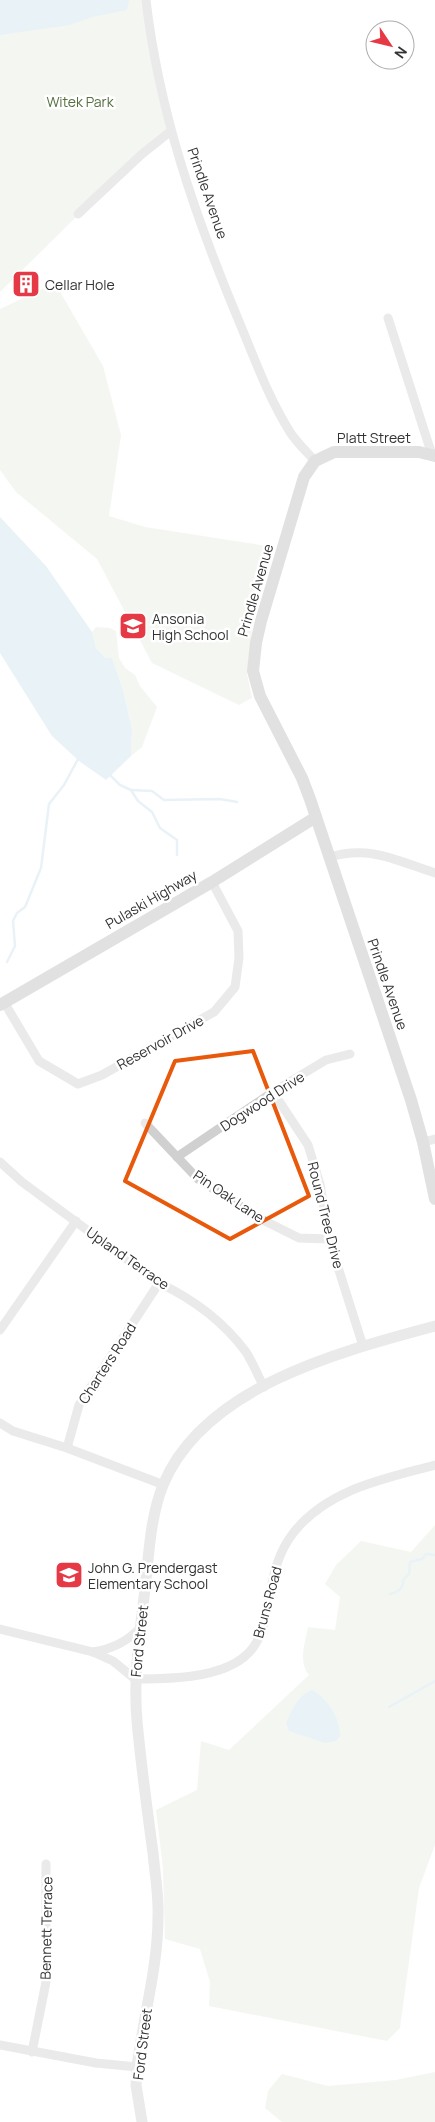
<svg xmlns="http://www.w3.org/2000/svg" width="435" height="2122" font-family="Manrope,sans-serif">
<rect width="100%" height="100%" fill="#fff"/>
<!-- green -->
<g fill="#e6ecdf">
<polygon points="0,0 144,0 169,130 143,151 0,292"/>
<polygon points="55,283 103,366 121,435 109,516 145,527 273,547 253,620 247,674 252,698 239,705 152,663 97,559 16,492 0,470 0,309"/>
<polygon points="96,627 110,628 116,631 119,658 125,668 135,675 140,686 157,707 142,747 131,756 132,729 123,690 112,658 106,658 96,648 92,632"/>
<path d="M435 1525V1845L419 1888 400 2028 387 2041 209 2006 210 1982 200 1949 165 1939 163 1868 156 1810 197 1790 201 1741 229 1750 309 1675C298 1661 305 1644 308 1627L335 1630 340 1597 325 1584 336 1565 361 1541 411 1552Z"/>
<polygon points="435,2072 435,2122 282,2122 265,2108 268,2091 282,2074 328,2086 396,2080"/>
</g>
<!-- water -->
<g fill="#cfe2ee">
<polygon points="0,0 129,0 127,10 92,17 70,25 0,35"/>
<polygon points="0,517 46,566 92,632 96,648 106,658 112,658 123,690 132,729 131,756 106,780 79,761 52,736 0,653"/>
<path d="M312 1690C328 1699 340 1718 340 1736L336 1741 325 1743 289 1731 286 1723C292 1710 298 1695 312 1690Z"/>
</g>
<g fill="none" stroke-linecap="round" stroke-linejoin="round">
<!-- stream -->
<g stroke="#cfe2ee" stroke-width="2.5">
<polyline points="108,773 120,785 131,790 138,801 152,812 160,828 177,840 177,855"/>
<polyline points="131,790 152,791 164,800 220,799 237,802"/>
<polyline points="7,962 15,946 13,921 17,913 25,907 41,868 49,804 64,785 78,759"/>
<path d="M390 1594C397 1592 404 1589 403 1580L409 1574 410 1562 422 1559 426 1554 435 1555"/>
<polyline points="389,1707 435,1681"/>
</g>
<!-- minor -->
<g stroke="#d0d0d0" stroke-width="9">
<path d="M146 0C159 112 195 216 238 319 254 357 268 397 290 432 297 443 307 452 315 461"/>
<polyline points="78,214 142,154 171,131"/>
<polyline points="388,318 432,455"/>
<path d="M330 857C371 845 397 861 435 873"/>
<polyline points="4,1002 39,1061 78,1084 102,1075 214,1012 235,987 239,958 238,931 212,882"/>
<polyline points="273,1092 308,1145 320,1184 329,1239 363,1346"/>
<polyline points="145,1123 198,1179 259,1218 299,1238 329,1239"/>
<polyline points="423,1142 435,1139"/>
<polyline points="177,1157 273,1092 326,1060 350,1054"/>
<path d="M0 1162 22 1182 159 1283C193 1299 223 1321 246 1352 253 1363 258 1376 264 1387"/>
<polyline points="0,1330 76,1221"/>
<polyline points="0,1423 13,1431 67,1448 164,1485"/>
<polyline points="67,1448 79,1405 159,1283"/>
<path d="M0 1629 93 1652 113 1661 135 1679C172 1679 236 1679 256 1643 264 1630 266 1614 269 1599 273 1575 278 1552 294 1532 328 1489 384 1479 435 1465"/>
<path d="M93 1652C112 1649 127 1642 140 1628"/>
<polyline points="0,2045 96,2063 137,2067"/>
<polyline points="32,2052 46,1982 46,1864"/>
</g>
<!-- tertiary -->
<path stroke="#d0d0d0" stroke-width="11" d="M142 2122 136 2085 137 2067C143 2018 158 1967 158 1917 159 1896 155 1875 153 1853 147 1809 141 1765 137 1721 133 1676 140 1633 145 1589 149 1554 150 1518 163 1485 204 1386 342 1351 435 1326"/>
<!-- secondary -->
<g stroke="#bdbdbd" stroke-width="12">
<polyline points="435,456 419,452 334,452 315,461 304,477 261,621 256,643 253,671 260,696 302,778 310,799 411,1100 423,1142 435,1199"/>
<polyline points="0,1005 212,882 316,817"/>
</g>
</g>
<!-- marked area -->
<path d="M0 0H435V2122H0ZM253 1051 309 1196 230 1239 125 1181 175 1061Z" fill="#fff" fill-opacity=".55" fill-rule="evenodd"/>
<path fill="none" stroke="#e8590c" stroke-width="4" stroke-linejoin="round" d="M253 1051 309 1196 230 1239 125 1181 175 1061Z"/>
<!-- icons -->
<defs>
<symbol id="building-square" viewBox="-11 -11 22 22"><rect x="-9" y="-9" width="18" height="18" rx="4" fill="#e63946" stroke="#fff"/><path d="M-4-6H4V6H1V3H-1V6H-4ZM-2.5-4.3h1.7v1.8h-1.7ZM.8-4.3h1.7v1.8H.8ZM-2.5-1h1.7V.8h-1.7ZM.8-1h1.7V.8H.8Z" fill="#fff"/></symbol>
<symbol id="school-square" viewBox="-11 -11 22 22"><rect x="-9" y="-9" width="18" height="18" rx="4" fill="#e63946" stroke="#fff"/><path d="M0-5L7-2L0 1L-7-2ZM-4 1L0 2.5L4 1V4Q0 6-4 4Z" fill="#fff"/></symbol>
</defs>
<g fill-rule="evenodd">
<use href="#building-square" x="10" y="268" width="32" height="32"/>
<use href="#school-square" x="117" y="610" width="32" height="32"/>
<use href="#school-square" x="53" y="1559" width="32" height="32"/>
</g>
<g text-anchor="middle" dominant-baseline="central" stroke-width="5" stroke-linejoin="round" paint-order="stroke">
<!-- park labels -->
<g font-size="14" fill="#56703f" stroke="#fff">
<text x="80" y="101">Witek Park</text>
</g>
<!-- street labels -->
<g font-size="14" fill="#333" stroke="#fff">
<text transform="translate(208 193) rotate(71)">Prindle Avenue</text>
<text x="374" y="437">Platt Street</text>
<text transform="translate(255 590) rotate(-74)">Prindle Avenue</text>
<text transform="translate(151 899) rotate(-30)">Pulaski Highway</text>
<text transform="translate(388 984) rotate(71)">Prindle Avenue</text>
<text transform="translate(160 1042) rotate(-29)">Reservoir Drive</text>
<text transform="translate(262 1101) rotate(-33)">Dogwood Drive</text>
<text transform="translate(229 1196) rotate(34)">Pin Oak Lane</text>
<text transform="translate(326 1215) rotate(76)">Round Tree Drive</text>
<text transform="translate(128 1258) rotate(35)">Upland Terrace</text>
<text transform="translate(107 1363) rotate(-57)">Charters Road</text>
<text transform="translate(267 1602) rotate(-75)">Bruns Road</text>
<text transform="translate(139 1641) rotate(-84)">Ford Street</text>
<text transform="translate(46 1928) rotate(-89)">Bennett Terrace</text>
<text transform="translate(142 2044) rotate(-83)">Ford Street</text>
</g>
<!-- poi labels -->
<g font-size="14" fill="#333" stroke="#fff" text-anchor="start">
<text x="45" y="284">Cellar Hole</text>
<text x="152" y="618">Ansonia<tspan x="152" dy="16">High School</tspan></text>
<text x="88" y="1567">John G. Prendergast<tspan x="88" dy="16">Elementary School</tspan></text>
</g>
</g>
<!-- north arrow -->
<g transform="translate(390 45) rotate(125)"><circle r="24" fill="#ffffff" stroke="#adadad"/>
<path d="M0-4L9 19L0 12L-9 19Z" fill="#e63946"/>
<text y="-8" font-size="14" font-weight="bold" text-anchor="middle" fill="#333333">N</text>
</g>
</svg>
